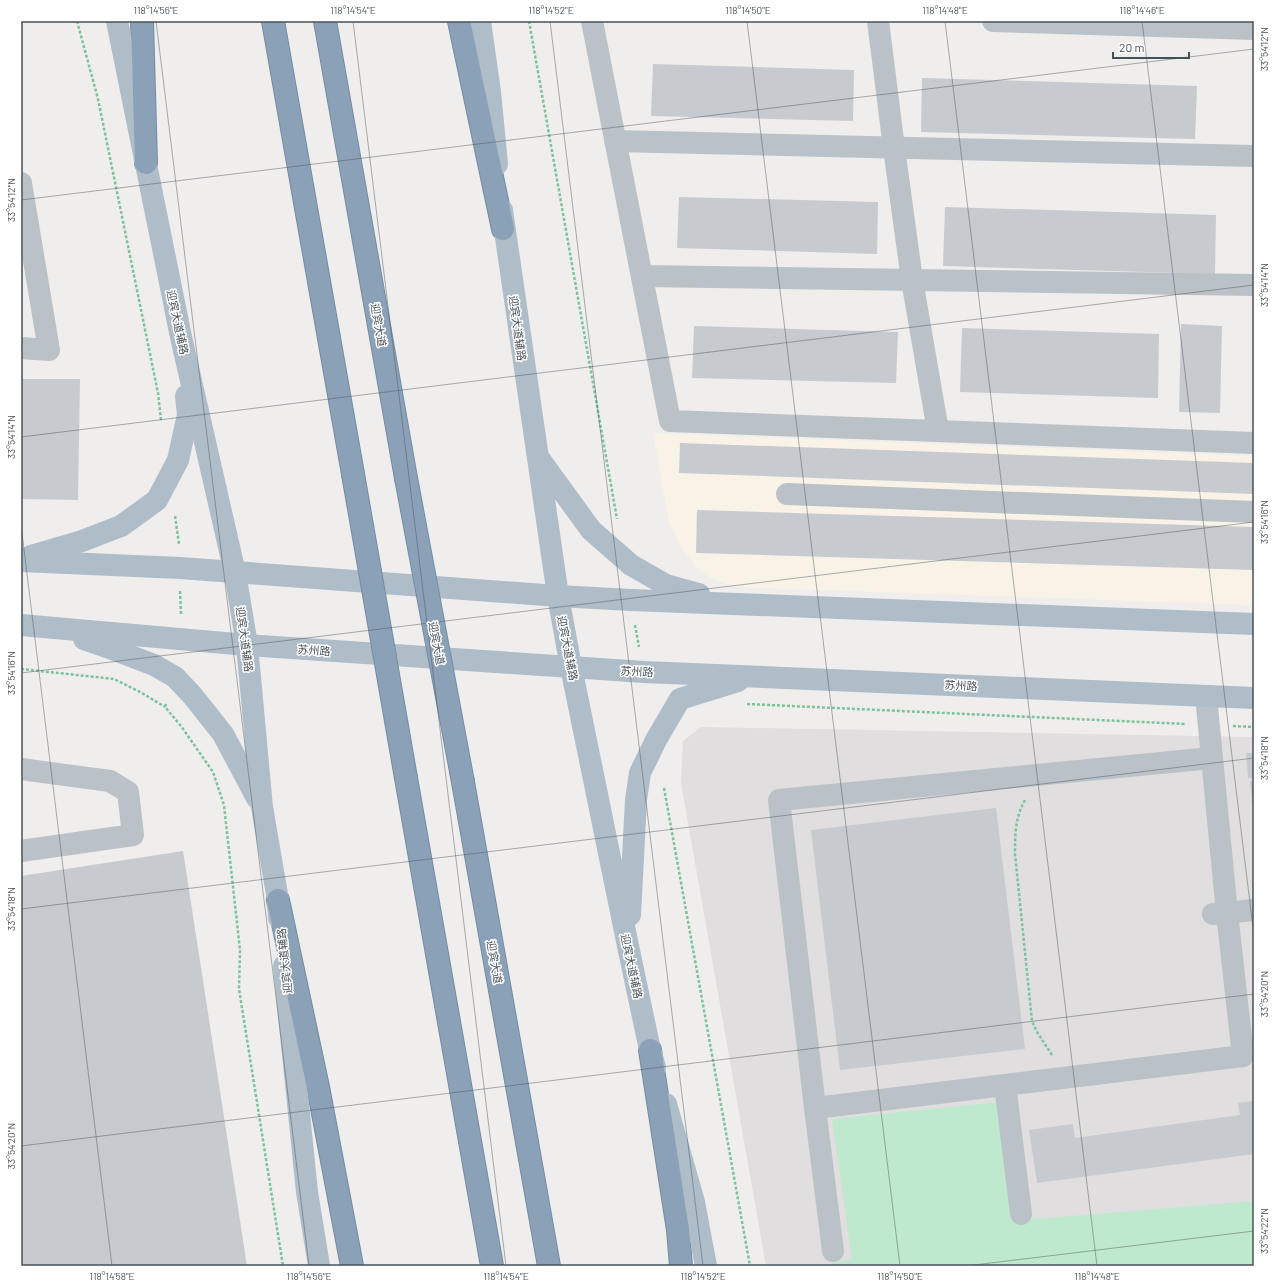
<svg xmlns="http://www.w3.org/2000/svg" width="1275" height="1287" font-family="Barlow,'Noto Sans SC',sans-serif">
<rect width="100%" height="100%" fill="#f0eded"/>
<!-- commercial -->
<polygon fill="#f9f3e7" points="653,433 1254,456 1254,605 733,587 709,577 695,565 680,545 669,523"/>
<!-- education -->
<polygon fill="#e0dede" points="701,727 1254,737 1254,1266 766,1266 681,783 683,741"/>
<!-- green -->
<polygon fill="#bfe9ce" points="998,1102 1011,1221 1254,1201 1254,1266 833,1266 832,1263 852,1260 832,1119"/>
<!-- building -->
<g fill="#c7cacf">
<polygon points="653,64 854,70 853,121 651,116"/>
<polygon points="922,78 1197,86 1195,139 921,132"/>
<polygon points="679,197 878,202 877,254 677,248"/>
<polygon points="945,207 1216,215 1215,274 943,266"/>
<polygon points="1181,324 1222,326 1220,413 1179,412"/>
<polygon points="694,326 898,332 896,383 692,378"/>
<polygon points="962,328 1159,334 1158,398 960,392"/>
<polygon points="21,379 80,379 78,500 21,499"/>
<polygon points="680,443 1254,463 1254,494 679,473"/>
<polygon points="697,510 1254,527 1254,570 696,553"/>
<polygon points="1246,753 1254,753 1254,778 1248,778"/>
<polygon points="1250,781 1254,781 1254,803 1252,803"/>
<polygon points="996,808 1025,1049 840,1070 811,830"/>
<polygon points="183,851 247,1266 21,1266 21,876"/>
<polygon points="1254,1101 1254,1154 1037,1183 1029,1130 1073,1124 1075,1138 1240,1115 1238,1103"/>
</g>
<g fill="none" stroke-linecap="round" stroke-linejoin="round">
<defs>
<g id="highway">
<polyline points="142,21 146,163"/>
<polyline points="273,21 353,474"/>
<polyline points="325,21 406,478"/>
<polyline points="459,21 503,229"/>
<polyline points="406,778 492,1266"/>
<polyline points="463,782 549,1266"/>
<polyline points="278,900 318,1087 352,1266"/>
<polyline points="650,1050 678,1230 681,1266"/>
</g>
</defs>
<!-- highway casing -->
<use href="#highway" stroke="#758ca3" stroke-width="24"/>
<!-- path -->
<g stroke="#7bc39d" stroke-width="2.5" stroke-dasharray="3 2" stroke-linecap="butt">
<polyline points="77,21 98,99 158,393 161,420"/>
<polyline points="529,21 617,519"/>
<polyline points="175,516 179,544"/>
<polyline points="180,591 181,614"/>
<polyline points="635,625 639,647"/>
<polyline points="21,669 114,679 142,693 165,707"/>
<polyline points="166,704 165,707 181,726 213,772 224,805 240,950 239,989 283,1266"/>
<polyline points="747,704 1186,724"/>
<polyline points="1233,726 1254,727"/>
<polyline points="664,788 750,1266"/>
<path d="M1025 800C1015 818 1015 834 1015 854L1032 1021 1037 1032 1052 1055"/>
</g>
<!-- minor -->
<g stroke="#bac2c8" stroke-width="22">
<polyline points="592,21 670,421 1254,443"/>
<polyline points="878,21 894,148 912,280 938,431"/>
<polyline points="993,21 1254,29"/>
<polyline points="615,141 1254,156"/>
<polyline points="21,183 49,350 21,348"/>
<polyline points="642,276 1254,285"/>
<polyline points="787,494 1254,512"/>
<polyline points="1206,696 1212,758"/>
<polygon points="1212,758 1227,913 1243,1056 815,1108 779,800"/>
<polyline points="21,769 110,781 128,792 133,835 21,851"/>
<polyline points="1213,914 1254,910"/>
<polyline points="1005,1085 1021,1214"/>
<polyline points="815,1108 833,1251"/>
</g>
<!-- major -->
<g stroke="#afbdc9" stroke-width="22">
<polyline points="117,21 181,337 235,573 247,645 262,807 278,900 279,918"/>
<polyline points="480,21 490,92 497,164"/>
<polyline points="502,210 558,596 571,667 628,946 650,1050 655,1067"/>
<polyline points="538,457 591,530 631,565 666,585 699,594"/>
<polyline points="31,556 82,541 121,526 157,500 178,460 188,415 186,396"/>
<polyline points="21,561 180,568 558,596 631,600 1254,624"/>
<polyline points="21,625 247,645 644,672 1254,698"/>
<polyline points="84,639 107,647 154,665 175,677 192,695 223,734 257,798"/>
<polyline points="630,915 636,800 640,773 656,740 680,699 738,681"/>
<polyline points="284,966 307,1192 319,1266"/>
<polyline points="666,1104 694,1202 706,1266"/>
</g>
<!-- highway -->
<use href="#highway" stroke="#8aa1b7" stroke-width="22"/>
<defs>
<g id="highway-bridge">
<polyline points="353,474 406,778"/>
<polyline points="406,478 463,782"/>
</g>
</defs>
<!-- highway-bridge casing -->
<use href="#highway-bridge" stroke="#758ca3" stroke-width="24" stroke-linecap="butt"/>
<!-- highway-bridge -->
<use href="#highway-bridge" stroke="#8aa1b7" stroke-width="22"/>
</g>
<!-- ticks -->
<path fill="none" stroke="#475158" stroke-width="1" stroke-opacity="0.45" d="M156 21 309 1266M353 21 506 1266M550 21 703 1266M747 21 900 1266M945 21 1097 1266M1142 21 1254 936M21 200 1254 49M21 437 1254 285M21 525 112 1266M21 673 1254 522M21 909 1254 758M21 1146 1254 994M966 1266 1254 1231"/>
<g text-anchor="middle" dominant-baseline="central" stroke-width="3" stroke-linejoin="round" paint-order="stroke">
<!-- street labels -->
<g font-size="11" fill="#475158" stroke="#fff">
<text transform="translate(178 322) rotate(78)">迎宾大道辅路</text>
<text transform="translate(379 325) rotate(80)">迎宾大道</text>
<text transform="translate(518 328) rotate(82)">迎宾大道辅路</text>
<text transform="translate(245 639) rotate(82)">迎宾大道辅路</text>
<text transform="translate(437 643) rotate(79)">迎宾大道</text>
<text transform="translate(568 648) rotate(79)">迎宾大道辅路</text>
<text transform="translate(314 650) rotate(4)">苏州路</text>
<text transform="translate(637 671) rotate(3)">苏州路</text>
<text transform="translate(961 685) rotate(3)">苏州路</text>
<text transform="translate(284 961) rotate(-96)">迎宾大道辅路</text>
<text transform="translate(495 962) rotate(80)">迎宾大道</text>
<text transform="translate(632 966) rotate(78)">迎宾大道辅路</text>
</g>
</g>
<!-- border -->
<rect width="1275" height="1287" fill="none" stroke="#ffffff" stroke-width="44"/>
<!-- scale -->
<path d="M1113 52v6h76v-6" fill="none" stroke="#475158" stroke-width="2"/>
<text x="1119" y="52" font-size="12" fill="#475158" stroke="#ffffff" stroke-width="3" paint-order="stroke">20 m</text>
<rect x="22" y="22" width="1231" height="1243" fill="none" stroke="#475158" stroke-width="1.5"/>
<g font-size="10" text-anchor="middle" fill="#475158">
<text x="156" y="14">118°14'56"E</text>
<text x="353" y="14">118°14'54"E</text>
<text x="551" y="14">118°14'52"E</text>
<text x="748" y="14">118°14'50"E</text>
<text x="945" y="14">118°14'48"E</text>
<text x="1142" y="14">118°14'46"E</text>
<text transform="translate(1264 49) rotate(-90)" y="4">33°54'12"N</text>
<text transform="translate(11 200) rotate(-90)" y="4">33°54'12"N</text>
<text transform="translate(1264 285) rotate(-90)" y="4">33°54'14"N</text>
<text transform="translate(11 437) rotate(-90)" y="4">33°54'14"N</text>
<text transform="translate(1264 522) rotate(-90)" y="4">33°54'16"N</text>
<text transform="translate(11 673) rotate(-90)" y="4">33°54'16"N</text>
<text transform="translate(1264 758) rotate(-90)" y="4">33°54'18"N</text>
<text transform="translate(11 909) rotate(-90)" y="4">33°54'18"N</text>
<text transform="translate(1264 994) rotate(-90)" y="4">33°54'20"N</text>
<text transform="translate(11 1146) rotate(-90)" y="4">33°54'20"N</text>
<text transform="translate(1264 1231) rotate(-90)" y="4">33°54'22"N</text>
<text x="112" y="1280">118°14'58"E</text>
<text x="309" y="1280">118°14'56"E</text>
<text x="506" y="1280">118°14'54"E</text>
<text x="703" y="1280">118°14'52"E</text>
<text x="900" y="1280">118°14'50"E</text>
<text x="1097" y="1280">118°14'48"E</text>
</g>
</svg>
